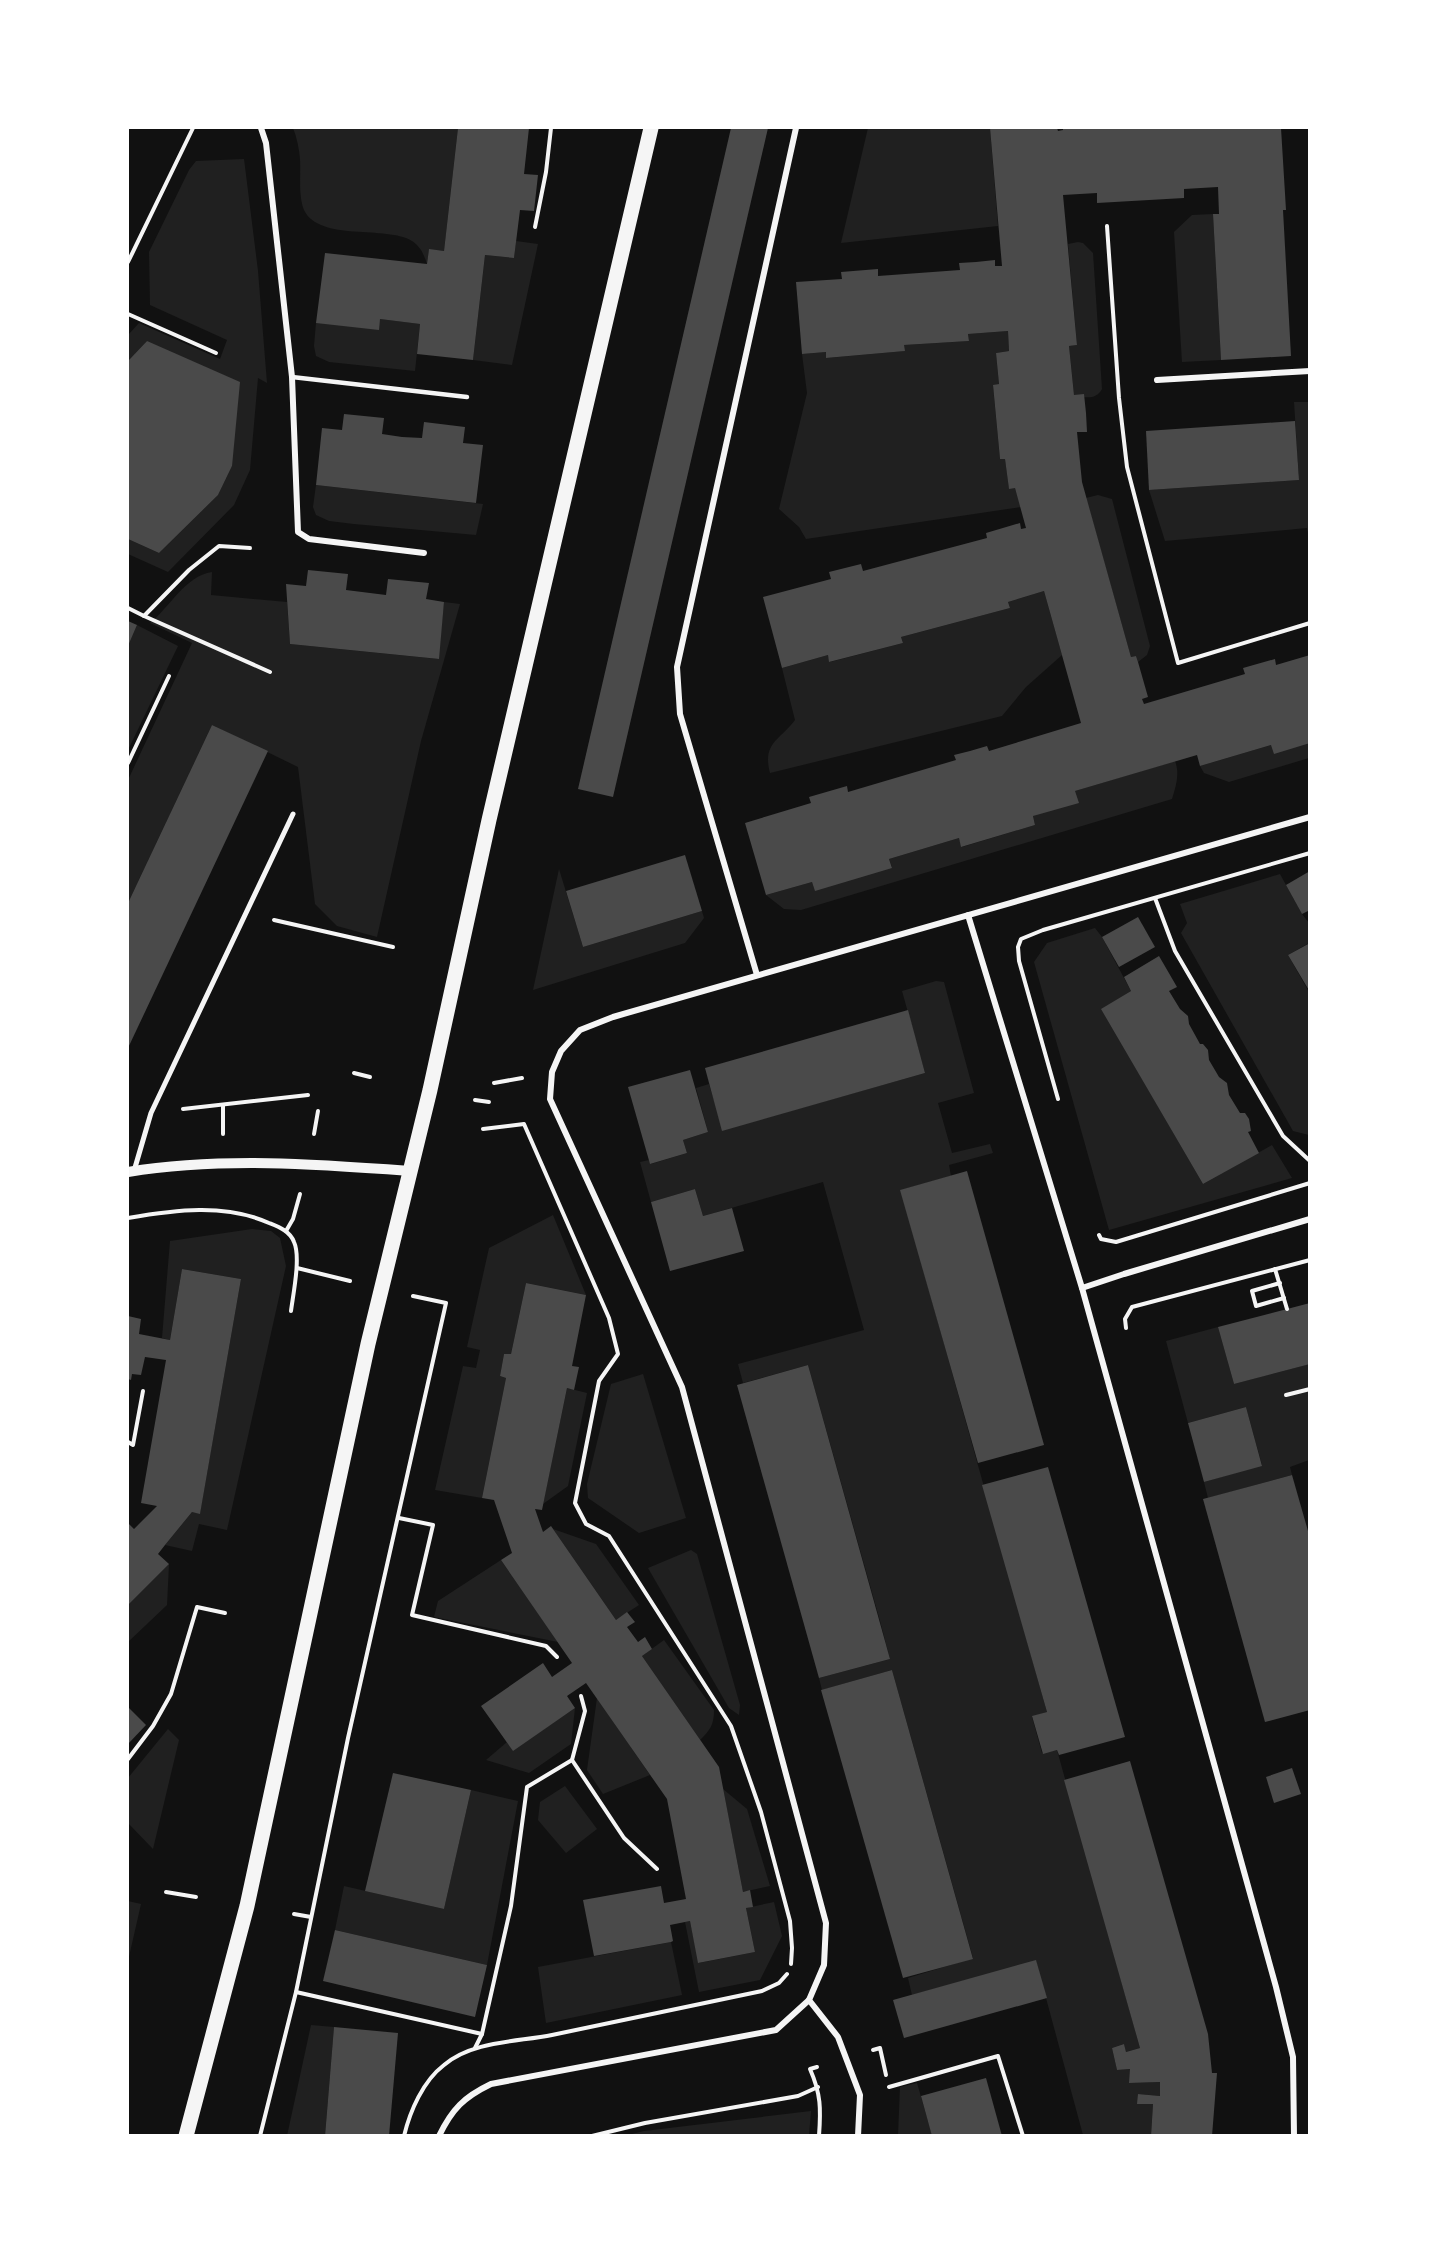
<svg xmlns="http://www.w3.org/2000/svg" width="1437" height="2263" font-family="Helvetica,sans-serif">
<rect width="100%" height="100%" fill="#111"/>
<!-- green -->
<g fill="#202020">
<path d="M293 128H458L444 251 429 250 427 264C424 255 421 247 412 241 387 225 319 242 304 210 298 194 301 175 300 159 299 148 297 138 293 128Z"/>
<polygon points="868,128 990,128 998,226 841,243"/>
<polygon points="244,159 258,271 267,383 258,378 250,470 234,505 168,572 128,554 128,539 159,553 218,495 232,466 147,341 128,361 128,335 139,323 220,359 227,340 150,305 149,252 189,170 196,161"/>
<polygon points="1213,214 1221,360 1182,362 1174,232 1192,215"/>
<polygon points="516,241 538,244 512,365 473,360 485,255 514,258"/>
<path d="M1078 242 1083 243 1093 253 1102 389C1096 400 1085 398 1074 395L1069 346 1077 345 1068 244Z"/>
<polygon points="380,319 420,324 415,371 329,362 316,356 314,346 316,323"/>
<polygon points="1008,331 1009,351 996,353 999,384 993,386 1000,459 1005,459 1009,488 1015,488 1021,507 806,539 799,527 779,509 807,393 802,354 826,352 827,358 904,351 904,345 969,341 968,334"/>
<polygon points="1294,402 1309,402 1309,538 1307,528 1165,541 1149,490 1299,480"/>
<polygon points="316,485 483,504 476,535 354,524 329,521 316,515 313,507"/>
<polygon points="1098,495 1112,499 1150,646 1147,655 1138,662 1136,656 1131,657 1086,498"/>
<path d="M212 572 211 595 287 602 290 644 438 659 444 602 460 604 421 741 377 937 337 926 315 904 298 767 212 725 128 903V780L192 643 150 623C170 607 185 576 212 572Z"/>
<path d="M1044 591 1062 655 1026 687 1002 716 770 773C762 743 780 740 795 720L782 668 828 655 830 662 903 643 901 637 1010 608 1008 602Z"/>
<polygon points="137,625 178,646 128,750 128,646"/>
<polygon points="1309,743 1309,758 1229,782 1204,773 1200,766 1271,745"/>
<path d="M1175 761C1180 774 1176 786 1172 799L801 910 784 909 766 895 812 882 815 890 892 867 889 859 959 838 962 847 1035 825 1033 816 1075 791Z"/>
<polygon points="559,869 583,947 702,911 704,918 685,943 533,990"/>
<polygon points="1280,874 1302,914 1309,923 1309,943 1288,955 1309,992 1309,1135 1293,1131 1181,933 1187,923 1180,904"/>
<polygon points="1095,928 1102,937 1131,991 1102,1009 1203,1184 1272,1145 1292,1178 1109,1230 1034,962 1047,943"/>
<polygon points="936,981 944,982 974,1093 938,1103 952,1153 990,1144 993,1153 949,1165 951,1176 901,1190 1047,1712 1032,1717 1042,1753 1057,1750 1140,2048 1126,2052 1124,2044 1112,2048 1117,2070 1130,2069 1130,2083 1160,2082 1160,2096 1138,2094 1138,2104 1153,2104 1151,2135 1083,2135 1036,1961 912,1995 908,1978 973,1958 892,1670 822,1690 819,1678 890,1659 880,1621 808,1365 743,1383 738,1364 864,1330 823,1182 703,1216 695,1189 651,1202 640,1162 649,1160 651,1164 687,1153 683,1140 708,1132 696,1088 709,1084 723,1130 925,1073 902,991"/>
<polygon points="553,1215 586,1295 526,1283 511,1354 504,1354 500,1376 506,1378 482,1498 435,1490 463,1366 476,1368 480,1350 467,1347 489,1248"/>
<polygon points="252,1229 271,1231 280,1238 286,1266 227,1530 199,1524 192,1551 165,1545 192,1512 200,1513 241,1279 182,1269 170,1340 162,1338 170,1241"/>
<polygon points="1218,1327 1234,1384 1309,1364 1309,1460 1290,1467 1292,1475 1208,1498 1204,1482 1262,1465 1246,1407 1188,1423 1166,1341"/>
<polygon points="643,1374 686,1518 639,1533 588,1498 587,1484 611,1384"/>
<polygon points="567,1388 587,1393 568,1486 543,1504"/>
<polygon points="553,1529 596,1544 639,1605 616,1620"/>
<polygon points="691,1550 697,1554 740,1705 739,1715 729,1708 648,1568"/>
<polygon points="501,1560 558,1642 434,1617 438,1601"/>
<polygon points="169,1564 167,1605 128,1642 128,1605"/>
<path d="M664 1640 714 1710C714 1725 710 1730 700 1740L642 1656Z"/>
<polygon points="597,1698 650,1775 603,1794 587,1770"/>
<polygon points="575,1708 571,1744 529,1773 486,1760 507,1742 513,1750"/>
<polygon points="168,1729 179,1740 153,1849 128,1823 128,1778"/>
<polygon points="565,1786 597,1829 566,1853 538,1820 540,1802"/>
<polygon points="723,1789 747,1809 770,1886 743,1892"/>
<polygon points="471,1790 518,1801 487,1965 335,1930 344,1886 444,1909"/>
<polygon points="128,1901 141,1904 128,1961"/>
<polygon points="774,1902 782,1936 760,1980 699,1992 685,1922 690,1921 699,1963 755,1952 746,1908"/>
<polygon points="671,1942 682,1995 546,2023 538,1967"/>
<polygon points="311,2025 334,2027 325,2135 287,2136"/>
<polygon points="917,2083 932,2135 898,2136 900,2087"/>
<polygon points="811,2111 809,2135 628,2135 644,2131"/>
</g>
<!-- building -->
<g fill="#4a4a4a">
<polygon points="458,128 529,128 524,174 538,175 534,211 520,210 514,258 485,255 473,360 417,354 420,324 380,319 379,330 316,323 325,253 427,264 429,249 444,251"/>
<polygon points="731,128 768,128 613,797 578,789"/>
<polygon points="990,128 1057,128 1058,131 1063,130 1063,128 1281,128 1286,210 1283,210 1291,356 1221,360 1213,214 1219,214 1218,187 1184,189 1184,198 1097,203 1097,193 1063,195 1077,345 1069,346 1074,395 1084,394 1086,413 1087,432 1077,432 1082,482 1131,657 1136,656 1138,662 1148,697 1142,699 1144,704 1245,674 1243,668 1275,659 1276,665 1310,655 1310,743 1274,754 1271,745 1200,766 1197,755 1075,791 1079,803 1033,816 1035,825 961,847 959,838 889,859 892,868 815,891 812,882 766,895 745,823 811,803 809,797 847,786 848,792 956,760 954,755 970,751 987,746 989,751 1081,723 1044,591 1008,602 1010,608 901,637 903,643 829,662 828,655 782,668 763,597 831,579 829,572 861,564 863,571 987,538 986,533 1020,523 1021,529 1026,528 1015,488 1009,489 1005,459 1000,459 993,385 999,384 996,353 1009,351 1008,331 968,334 969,341 904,345 905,351 826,358 826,352 802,354 796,282 842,279 841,272 878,269 878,276 960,270 959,263 976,262 995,260 995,266 1002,266"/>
<polygon points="147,341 240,382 232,466 218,495 159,553 128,539 128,361"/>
<polygon points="344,414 384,418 382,434 402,437 422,438 424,422 465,427 463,443 483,445 476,503 316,485 322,428 342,430"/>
<polygon points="1295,421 1299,480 1149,490 1146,431"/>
<polygon points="308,570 348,574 346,590 386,595 388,579 429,583 426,599 444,602 439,659 290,644 286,584 306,586"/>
<polygon points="128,621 137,625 128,646"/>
<polygon points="212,725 268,751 128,1048 128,903"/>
<polygon points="685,855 702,911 583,947 566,891"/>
<polygon points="1310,871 1310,910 1302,914 1286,885"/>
<polygon points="1138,917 1155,947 1119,967 1102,937"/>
<polygon points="1310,943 1310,992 1288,955"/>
<polygon points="1159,956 1177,987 1169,991 1180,1009 1188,1016 1189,1024 1200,1044 1203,1044 1208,1050 1209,1060 1219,1077 1227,1083 1229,1095 1240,1113 1245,1113 1249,1119 1251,1131 1248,1132 1259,1153 1203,1184 1101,1009 1131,991 1124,977"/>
<polygon points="908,1010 925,1073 722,1131 705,1068"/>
<polygon points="690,1070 708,1132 683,1140 687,1153 650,1164 628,1087"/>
<polygon points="967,1171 1044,1445 978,1463 900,1190"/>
<polygon points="695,1189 703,1216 732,1208 744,1251 670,1271 651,1202"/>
<polygon points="182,1269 241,1279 200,1514 192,1512 165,1545 158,1554 169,1564 128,1605 128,1523 134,1529 157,1506 141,1503 166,1360 145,1357 141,1375 132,1374 131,1380 128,1379 128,1316 141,1319 139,1334 170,1340"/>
<polygon points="526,1283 586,1295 572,1366 579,1367 574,1390 567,1388 542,1510 535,1509 543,1532 551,1526 616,1620 627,1612 635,1622 627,1627 638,1642 645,1637 652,1649 642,1656 719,1767 743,1892 750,1890 753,1907 746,1908 755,1952 698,1963 690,1921 670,1925 673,1941 671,1942 594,1956 583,1900 661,1886 664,1903 686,1899 667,1799 586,1683 567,1696 575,1708 513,1751 481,1706 543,1663 552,1677 572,1663 501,1560 512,1553 494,1500 482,1498 506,1378 500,1376 504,1354 511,1354"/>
<polygon points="1310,1303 1310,1364 1234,1384 1218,1327"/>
<polygon points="808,1365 890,1659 819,1678 737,1385"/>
<polygon points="1246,1407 1262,1466 1204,1482 1188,1423"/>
<polygon points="1048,1467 1125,1737 1059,1755 1057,1750 1043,1754 1032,1716 1047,1712 982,1485"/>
<polygon points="1292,1475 1310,1538 1310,1710 1265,1722 1203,1499"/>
<polygon points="892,1670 973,1959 903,1978 821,1690"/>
<polygon points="128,1707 146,1725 128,1744"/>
<polygon points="1130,1761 1208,2034 1212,2073 1217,2073 1212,2136 1151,2136 1153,2104 1137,2104 1138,2094 1160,2096 1160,2082 1129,2083 1130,2069 1117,2070 1112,2048 1124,2044 1126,2052 1140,2048 1064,1780"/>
<polygon points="1292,1768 1301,1794 1274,1803 1266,1777"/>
<polygon points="393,1773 471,1790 444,1909 365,1891"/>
<polygon points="335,1930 487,1965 475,2017 323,1981"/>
<polygon points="1036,1960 1047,1998 904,2038 893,2000"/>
<polygon points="334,2027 398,2033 389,2136 325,2136"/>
<polygon points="986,2078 1002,2136 932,2136 921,2096"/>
</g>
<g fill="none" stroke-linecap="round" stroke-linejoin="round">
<!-- path -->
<g stroke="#f5f5f5" stroke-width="4">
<polyline points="1107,226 1119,398 1127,467 1178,663 1310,623"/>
<polyline points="535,227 546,172 551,128"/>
<polyline points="128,262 193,128"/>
<polyline points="128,314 216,353"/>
<polyline points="128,608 144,616 189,570 219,546 250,548"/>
<polyline points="144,616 270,672"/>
<polyline points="128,763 169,676"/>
<polyline points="1155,898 1175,951 1283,1136 1310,1161"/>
<polyline points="274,920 393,947"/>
<polyline points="354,1073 370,1077"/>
<polyline points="494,1083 522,1078"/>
<polyline points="1058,1099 1019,961 1018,947 1021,939 1043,930 1310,853"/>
<polyline points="475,1100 489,1102"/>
<polyline points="223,1105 223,1134"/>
<polyline points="183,1109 308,1095"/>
<polyline points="483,1129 524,1124 609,1318 618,1354 599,1381 575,1503 586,1524 609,1536 731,1726 761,1812 790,1921 792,1948 791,1964"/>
<polyline points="314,1134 318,1111"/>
<path d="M128 1218C174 1210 225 1203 269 1223 279 1227 290 1231 294 1242 301 1257 293 1295 291 1311"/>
<polyline points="286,1231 293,1219 300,1194"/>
<polyline points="1099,1235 1101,1239 1116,1242 1310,1183"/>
<polyline points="297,1268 350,1281"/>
<polyline points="1275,1269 1287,1309"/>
<polyline points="1280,1283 1252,1291 1256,1306 1284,1298"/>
<polyline points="1126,1328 1125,1319 1132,1307 1310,1260"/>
<polyline points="1286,1395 1310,1389"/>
<polyline points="128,1442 133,1445 143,1391"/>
<polyline points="399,1518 433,1525 412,1615 546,1646 557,1657"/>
<polyline points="128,1759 153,1726 171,1694 197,1607 225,1613"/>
<polyline points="572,1760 585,1711 581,1696"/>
<polyline points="166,1892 196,1897"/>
<polyline points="294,1914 311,1917"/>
<polyline points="296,1992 482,2034"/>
<polyline points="475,2048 482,2034 511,1906 527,1787 572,1760 624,1838 657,1869"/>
<polyline points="873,2050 880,2048 886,2075"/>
<path d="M817 2067 810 2069C821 2094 821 2109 819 2136"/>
<polyline points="889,2087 998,2056 1023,2136"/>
<polyline points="260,2136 296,1992 348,1738 446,1303 413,1296"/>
<path d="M404 2136C410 2111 423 2081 444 2065 472 2041 517 2042 552 2035 622 2020 692 2006 762 1991L779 1983 787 1974"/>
<polyline points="592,2136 645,2123 798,2096 818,2087"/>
</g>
<!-- service -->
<polyline stroke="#f5f5f5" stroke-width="4.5" points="292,377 467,397"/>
<!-- pedestrian -->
<polyline stroke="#f5f5f5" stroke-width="5" points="134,1171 151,1113 293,814"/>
<!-- minor -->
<g stroke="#f5f5f5" stroke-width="6">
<polyline points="261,128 266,143 292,377 298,532 309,539 424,553"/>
<polyline points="1157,380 1310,371"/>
<polyline points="968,915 1082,1288 1276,1987 1293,2057 1294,2136"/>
<polyline points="757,975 680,714 677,667 796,128"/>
<polyline points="1082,1288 1124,1274 1310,1219"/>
<path d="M439 2136C452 2109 464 2097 491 2084L776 2030 809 2000"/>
<polyline points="858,2136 860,2095 838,2037 809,2000 824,1965 826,1923 682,1387 550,1099 552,1072 561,1051 580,1030 613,1017 1310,817"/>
</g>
<!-- tertiary -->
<path stroke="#f5f5f5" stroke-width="10" d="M128 1172C221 1157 316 1164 410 1171"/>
<!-- primary -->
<polyline stroke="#f5f5f5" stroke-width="15" points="186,2136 247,1906 368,1344 430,1090 489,820 651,128"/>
</g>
<!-- border -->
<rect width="1437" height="2263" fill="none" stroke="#ffffff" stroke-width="258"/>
</svg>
